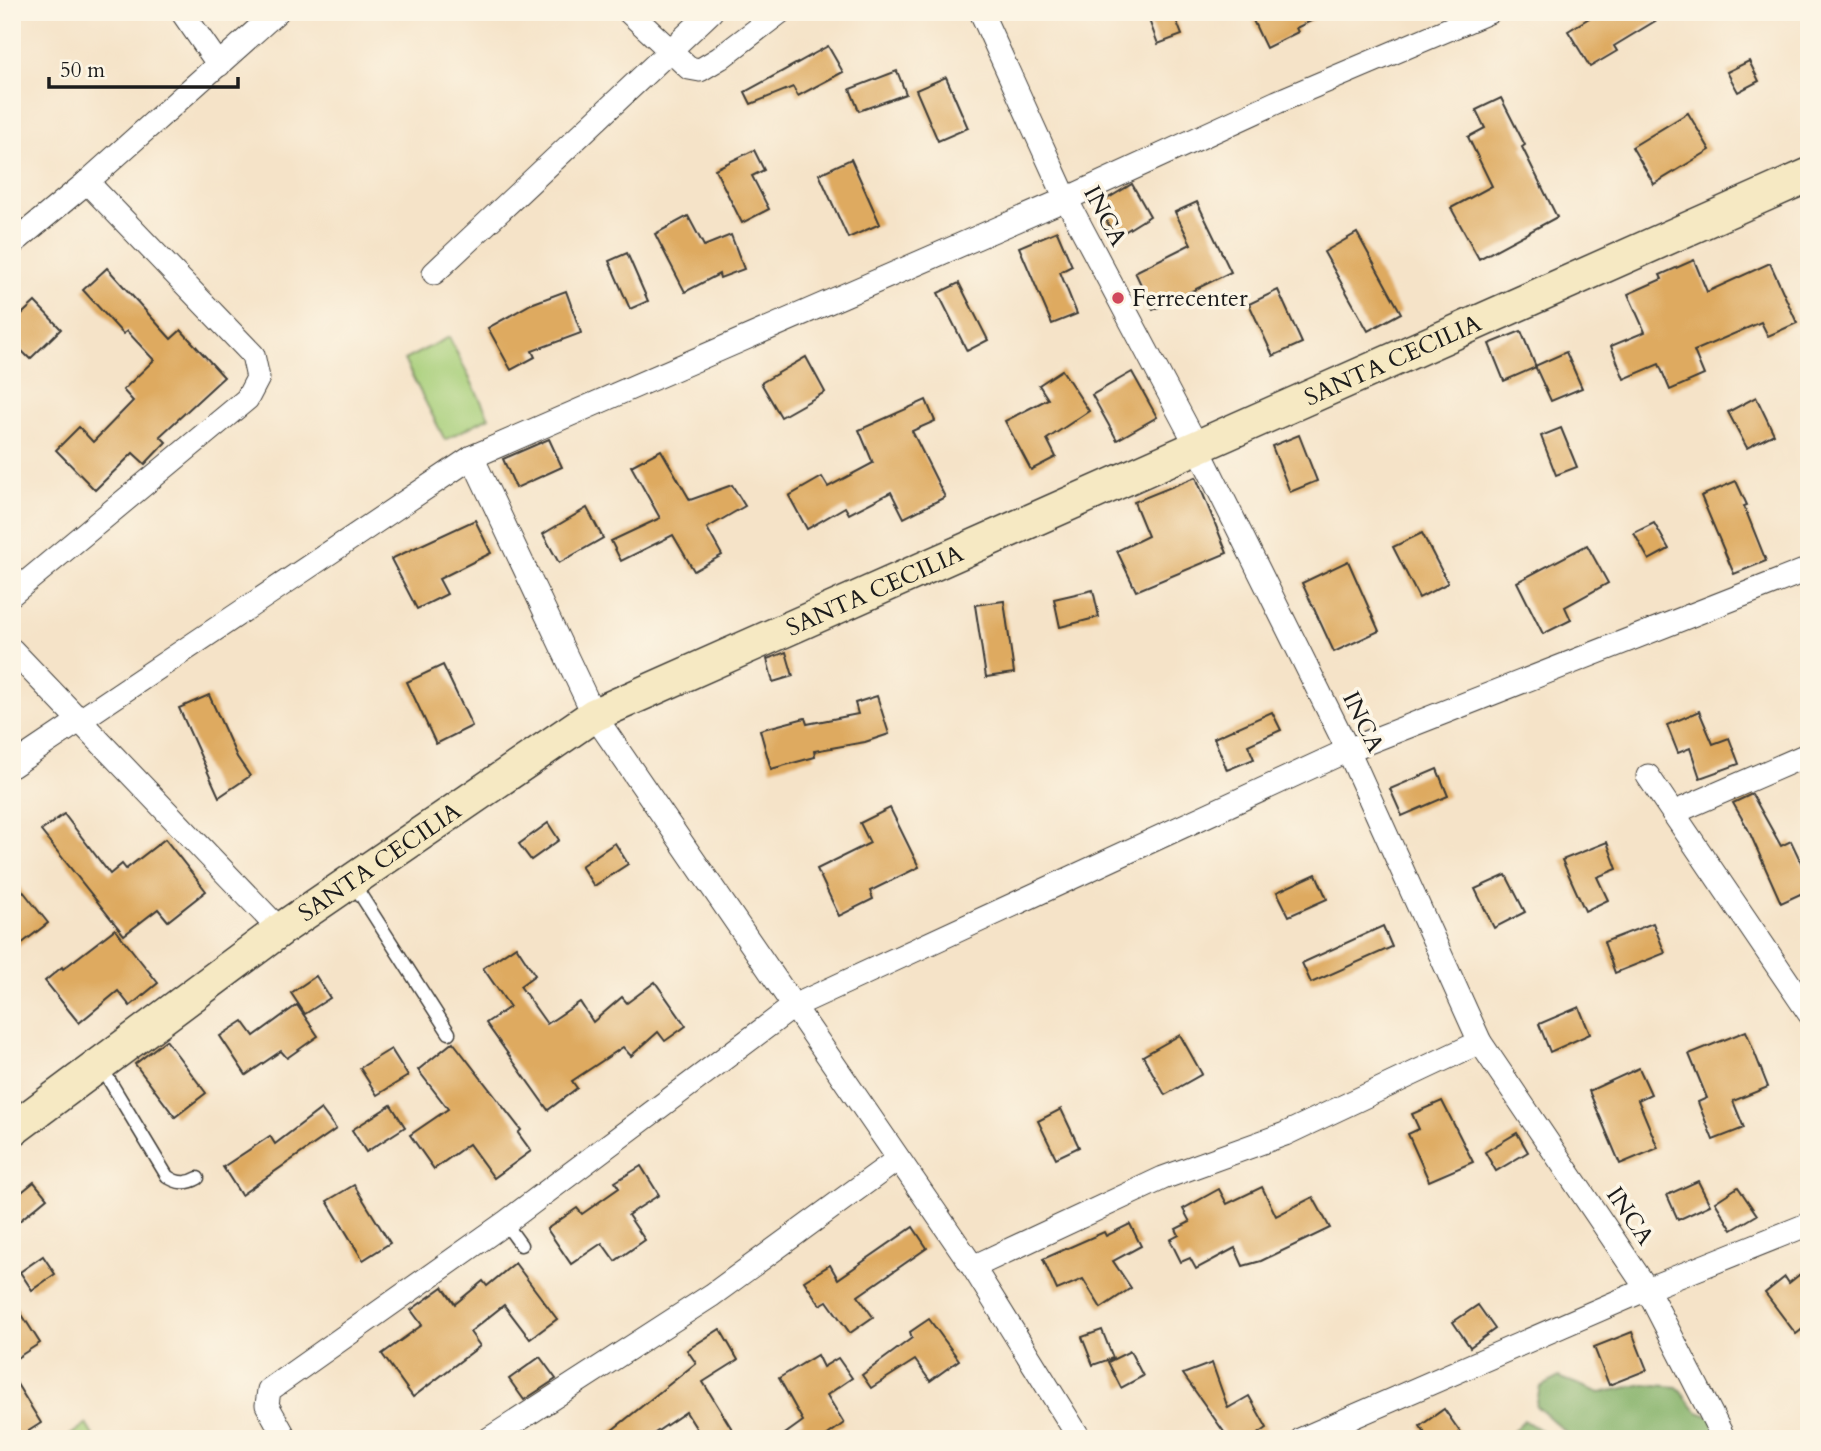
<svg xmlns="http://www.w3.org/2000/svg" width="1821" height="1451" font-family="Cardo,serif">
<rect width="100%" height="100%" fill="#fcf5e5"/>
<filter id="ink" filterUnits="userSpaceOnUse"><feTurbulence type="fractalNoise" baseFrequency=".0143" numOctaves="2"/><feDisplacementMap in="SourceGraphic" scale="14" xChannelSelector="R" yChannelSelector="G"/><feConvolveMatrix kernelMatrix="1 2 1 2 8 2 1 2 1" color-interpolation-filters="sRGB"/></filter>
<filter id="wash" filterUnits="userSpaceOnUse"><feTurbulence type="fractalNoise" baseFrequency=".00686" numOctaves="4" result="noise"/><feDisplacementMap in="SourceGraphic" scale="28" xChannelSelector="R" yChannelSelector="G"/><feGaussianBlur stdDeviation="1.57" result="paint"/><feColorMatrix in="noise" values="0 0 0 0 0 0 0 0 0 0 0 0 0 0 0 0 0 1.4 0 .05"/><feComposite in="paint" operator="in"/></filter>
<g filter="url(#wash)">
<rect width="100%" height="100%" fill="#f5e3c8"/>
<!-- green -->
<g fill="#a8cf7a" stroke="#62764b" stroke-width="2">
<polygon points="449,337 489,417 445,440 404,360"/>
<polygon points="86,1424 95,1439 65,1439"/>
</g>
<!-- forest -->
<g fill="#86b26a" stroke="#516743" stroke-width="2">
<polygon points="1559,1377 1600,1393 1644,1384 1677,1387 1696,1411 1734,1427 1737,1439 1574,1439 1536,1406 1540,1387"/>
<polygon points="1524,1420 1554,1439 1506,1439"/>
</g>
<g id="blocks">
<!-- building -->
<g fill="#deaa61">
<polygon points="1146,12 1173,12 1182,35 1158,44"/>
<polygon points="1249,12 1330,12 1296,28 1298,32 1266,48"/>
<polygon points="1599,12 1670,12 1614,46 1617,51 1590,67 1568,31"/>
<polygon points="828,46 843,72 798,96 793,87 751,104 745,92"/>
<polygon points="1749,61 1759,81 1738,92 1727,72"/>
<polygon points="897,71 906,94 859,111 850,89"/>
<polygon points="946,77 968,128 938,141 916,90"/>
<polygon points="1501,98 1525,145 1522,147 1557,217 1479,259 1451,208 1492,186 1468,137 1485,128 1476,110"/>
<polygon points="1688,113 1710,150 1654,184 1632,147"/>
<polygon points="754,150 764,170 752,176 769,209 742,223 715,169"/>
<polygon points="851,159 880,224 848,238 819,174"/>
<polygon points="1132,184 1150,216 1116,237 1097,205"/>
<polygon points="1197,202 1231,272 1153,310 1135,272 1191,244 1175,212"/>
<polygon points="688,216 704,246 731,235 744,269 720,278 719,274 685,292 655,234"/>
<polygon points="1057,231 1072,266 1060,272 1077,314 1052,324 1019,247"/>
<polygon points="1357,233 1401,313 1368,331 1324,252"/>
<polygon points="627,253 648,301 630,309 609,261"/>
<polygon points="1694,260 1707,292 1770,263 1797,323 1768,336 1761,322 1694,351 1704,375 1670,390 1659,364 1624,379 1611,346 1645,332 1628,294 1662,279 1660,275"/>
<polygon points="107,268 171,339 181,330 224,377 160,436 166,442 145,464 133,453 95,490 56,450 79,427 93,442 133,401 123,390 154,360 127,331 123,334 83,290"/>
<polygon points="959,283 988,340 967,351 938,293"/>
<polygon points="1278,290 1302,343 1273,356 1249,304"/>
<polygon points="566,291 581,333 532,351 535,357 511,370 488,328 531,304"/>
<polygon points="35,302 61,329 30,359 12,341 12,323"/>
<polygon points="1521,331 1536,367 1504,381 1489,344"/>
<polygon points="1566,352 1582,388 1551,401 1535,366"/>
<polygon points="806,357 825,392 781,417 761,383"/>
<polygon points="1062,370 1089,411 1047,439 1056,457 1031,470 1005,421 1048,399 1039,385"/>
<polygon points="1132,372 1157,417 1117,440 1092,395"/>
<polygon points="1756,397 1774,434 1747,448 1728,412"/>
<polygon points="926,400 935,421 912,431 945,497 904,518 891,492 849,514 845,507 807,529 789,496 822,477 828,487 873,463 859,430"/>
<polygon points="1561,428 1577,467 1556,475 1541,436"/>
<polygon points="1299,435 1317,481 1290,492 1272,446"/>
<polygon points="549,439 562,467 516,488 503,459"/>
<polygon points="661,450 690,500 732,485 745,506 707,528 722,555 694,571 673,535 621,561 611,541 660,518 631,466"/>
<polygon points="1196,477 1227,553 1136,591 1117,551 1148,536 1134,502"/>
<polygon points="1736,481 1747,505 1744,506 1766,561 1734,574 1701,496"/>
<polygon points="587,508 603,538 559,563 543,534"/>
<polygon points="475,520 491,553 439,579 447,594 417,609 391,559"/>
<polygon points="1654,523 1669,549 1649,560 1634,533"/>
<polygon points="1422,533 1448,583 1419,598 1393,547"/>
<polygon points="1587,545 1608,583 1565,607 1571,620 1543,634 1517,582"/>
<polygon points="1348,561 1379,631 1334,652 1302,583"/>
<polygon points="1093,590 1099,617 1060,627 1054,599"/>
<polygon points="1004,601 1014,673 986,677 975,605"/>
<polygon points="786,652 793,676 773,682 767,659"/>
<polygon points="443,665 472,726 436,744 407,682"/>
<polygon points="209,695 237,757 250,776 219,797 179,708"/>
<polygon points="877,696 889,734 865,742 814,751 815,757 771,769 760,730 805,718 807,724 858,714 855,703"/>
<polygon points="1699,711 1713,744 1729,738 1739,764 1700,778 1690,748 1678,753 1667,725"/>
<polygon points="1272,712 1281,730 1248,745 1254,759 1227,770 1214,738"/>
<polygon points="1437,769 1448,796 1402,816 1390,789"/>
<polygon points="1752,794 1781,846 1791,841 1809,879 1809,890 1781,903 1748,829 1733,803"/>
<polygon points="890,808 919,867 870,891 873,899 839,916 817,869 870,843 860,823"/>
<polygon points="64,814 110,874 122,864 126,869 165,839 206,891 168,921 158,909 124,935 41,831"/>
<polygon points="548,823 559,840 531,860 519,844"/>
<polygon points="1607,842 1617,869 1597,877 1608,900 1585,911 1562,860"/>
<polygon points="615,843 628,864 594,886 581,866"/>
<polygon points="1316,874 1327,899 1289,916 1277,892"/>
<polygon points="1506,875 1525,912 1494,928 1475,889"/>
<polygon points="12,877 48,923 12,951"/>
<polygon points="1653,923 1665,953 1615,973 1604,942"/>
<polygon points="1383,926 1392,947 1311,983 1302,963"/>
<polygon points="115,929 158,983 130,1006 118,991 79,1023 45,981 62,967 63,969"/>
<polygon points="516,946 535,975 520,986 547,1024 580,1002 593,1022 622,997 627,1003 655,982 686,1026 665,1041 658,1032 631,1056 623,1047 572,1081 577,1088 548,1110 486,1023 510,1007 483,968"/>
<polygon points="316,976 330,998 305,1014 291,993"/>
<polygon points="297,1005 318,1036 287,1058 281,1051 246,1075 220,1036 243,1021 254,1036"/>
<polygon points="1579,1007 1590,1034 1550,1052 1539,1024"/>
<polygon points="1746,1031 1768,1087 1733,1101 1744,1128 1713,1140 1698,1102 1707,1098 1689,1054"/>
<polygon points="1180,1035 1202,1074 1165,1095 1143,1056"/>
<polygon points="166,1040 206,1093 175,1117 135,1064"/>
<polygon points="453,1042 521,1130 518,1133 531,1151 494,1178 469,1144 434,1169 410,1135 448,1109 418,1070"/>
<polygon points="391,1049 408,1076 377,1095 360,1068"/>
<polygon points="1639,1068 1651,1094 1638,1100 1658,1148 1620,1164 1589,1091"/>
<polygon points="1442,1101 1473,1162 1429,1181 1408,1134 1419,1129 1412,1114"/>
<polygon points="391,1105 405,1127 366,1152 352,1130"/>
<polygon points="321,1109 336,1129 241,1195 223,1167 270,1136 275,1144"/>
<polygon points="1061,1109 1079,1147 1056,1158 1038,1121"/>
<polygon points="1517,1133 1528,1152 1496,1171 1485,1152"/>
<polygon points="641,1166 659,1195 628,1215 645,1240 615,1261 602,1243 571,1264 547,1229 577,1208 582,1214 619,1188 615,1182"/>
<polygon points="1698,1181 1710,1205 1678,1220 1667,1195"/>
<polygon points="34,1182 47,1198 12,1227 12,1200"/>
<polygon points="354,1185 390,1243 363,1260 327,1201"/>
<polygon points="1262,1187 1276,1216 1313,1197 1330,1228 1261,1261 1243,1266 1235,1248 1196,1269 1190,1258 1181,1262 1170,1240 1179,1235 1176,1229 1190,1222 1183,1209 1219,1189 1227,1204"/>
<polygon points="1738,1187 1757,1215 1732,1230 1715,1202"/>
<polygon points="1130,1224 1141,1246 1113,1261 1131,1288 1101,1308 1083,1279 1057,1290 1043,1259 1104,1232 1106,1236"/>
<polygon points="913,1227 927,1248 858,1296 873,1317 850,1333 827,1301 820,1305 804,1281 830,1265 838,1279"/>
<polygon points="43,1256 55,1274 32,1290 20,1272"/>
<polygon points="515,1263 557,1319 530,1339 504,1305 470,1332 480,1346 413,1397 382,1354 422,1325 411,1310 443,1287 455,1304 483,1281 487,1286"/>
<polygon points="1809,1267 1809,1324 1796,1334 1765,1293 1785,1277 1789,1283"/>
<polygon points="12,1299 40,1343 12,1361"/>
<polygon points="1478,1305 1495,1329 1470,1347 1453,1322"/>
<polygon points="929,1319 959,1360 930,1381 915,1360 871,1388 862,1375 912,1338 910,1332"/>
<polygon points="720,1329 738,1360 703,1382 738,1439 703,1439 686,1412 646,1439 601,1439 696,1363 687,1350"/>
<polygon points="1102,1330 1113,1358 1093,1365 1082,1337"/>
<polygon points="1632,1332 1647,1370 1609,1385 1594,1347"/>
<polygon points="1130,1351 1143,1376 1121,1388 1108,1362"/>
<polygon points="817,1355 823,1367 838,1358 852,1378 827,1395 844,1423 822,1439 778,1439 803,1421 779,1378"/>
<polygon points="540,1357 556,1379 524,1400 509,1379"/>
<polygon points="1212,1363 1228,1408 1249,1396 1267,1428 1251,1439 1229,1439 1183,1374"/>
<polygon points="12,1376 41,1423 16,1439 12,1439"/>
<polygon points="1444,1409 1465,1439 1429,1439 1420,1426"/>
</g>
</g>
</g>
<g filter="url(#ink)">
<use href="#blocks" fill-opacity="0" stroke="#3d3a36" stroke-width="2"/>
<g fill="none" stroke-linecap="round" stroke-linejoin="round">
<defs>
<g id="lane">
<polyline points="353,883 449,1033"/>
<path d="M100 1065 167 1176C177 1184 188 1184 198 1178"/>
<polyline points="505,1223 521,1245"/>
</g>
<g id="street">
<polyline points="182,12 219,65"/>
<polyline points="629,12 689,68 700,70 720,58 780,12"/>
<polyline points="981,12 1066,199 1197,446 1348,750 1480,1042 1647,1289 1724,1439"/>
<polyline points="12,244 87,182 277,12"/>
<polyline points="434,273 711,12"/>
<polyline points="472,457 594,715 973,1267 1080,1439"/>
<polyline points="12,594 247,399 258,378 253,355 87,182"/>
<polyline points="12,650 280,930"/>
<polyline points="12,766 472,457 1066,199 1277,102 1489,12"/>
<polyline points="1648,776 1809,1013"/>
<polyline points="1673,813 1809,754"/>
<polyline points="973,1267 1163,1178 1285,1134 1480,1042"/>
<polyline points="286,1439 267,1405 269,1390 505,1223 794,1006 1348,750 1809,569"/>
<polyline points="489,1439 712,1295 898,1159"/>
<polyline points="1302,1439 1647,1289 1809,1224"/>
</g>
<g id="secondary">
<path id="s1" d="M12 1130 280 930 594 715 1809 175"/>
</g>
</defs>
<!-- lane casing -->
<use href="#lane" stroke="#3d3a36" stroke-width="15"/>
<!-- street casing -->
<use href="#street" stroke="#3d3a36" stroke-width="25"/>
<!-- secondary casing -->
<use href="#secondary" stroke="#3d3a36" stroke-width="36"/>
<!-- lane -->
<use href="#lane" stroke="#fff" stroke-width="12"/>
<!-- street -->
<use href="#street" stroke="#fff" stroke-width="23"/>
<!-- secondary -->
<use href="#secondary" stroke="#f6e9c3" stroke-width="33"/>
</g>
</g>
<!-- markers -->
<circle fill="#d1495b" stroke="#fcf5e5" stroke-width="2.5" cx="1118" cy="298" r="7"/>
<g text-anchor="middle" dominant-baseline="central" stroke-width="7" stroke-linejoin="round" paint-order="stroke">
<!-- street labels -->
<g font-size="24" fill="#1c1c1c" stroke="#fcf5e5">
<text transform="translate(1105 216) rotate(62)">INCA</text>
<text stroke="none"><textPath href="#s1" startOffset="1589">SANTA CECILIA</textPath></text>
<text stroke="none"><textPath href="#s1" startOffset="1022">SANTA CECILIA</textPath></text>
<text transform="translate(1363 722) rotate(64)">INCA</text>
<text stroke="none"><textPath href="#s1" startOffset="455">SANTA CECILIA</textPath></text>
<text transform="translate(1630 1216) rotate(56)">INCA</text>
</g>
<!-- poi labels -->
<g font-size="24" fill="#1c1c1c" stroke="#fcf5e5" text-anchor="start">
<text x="1132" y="298">Ferrecenter</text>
</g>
</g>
<!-- margin -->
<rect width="1821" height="1451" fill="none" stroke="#fcf5e5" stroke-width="42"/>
<!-- scale -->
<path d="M49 77v10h189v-10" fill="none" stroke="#1c1c1c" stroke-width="3.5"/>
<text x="60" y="77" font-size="21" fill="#1c1c1c" stroke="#fcf5e5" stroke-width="5" paint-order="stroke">50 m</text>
</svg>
